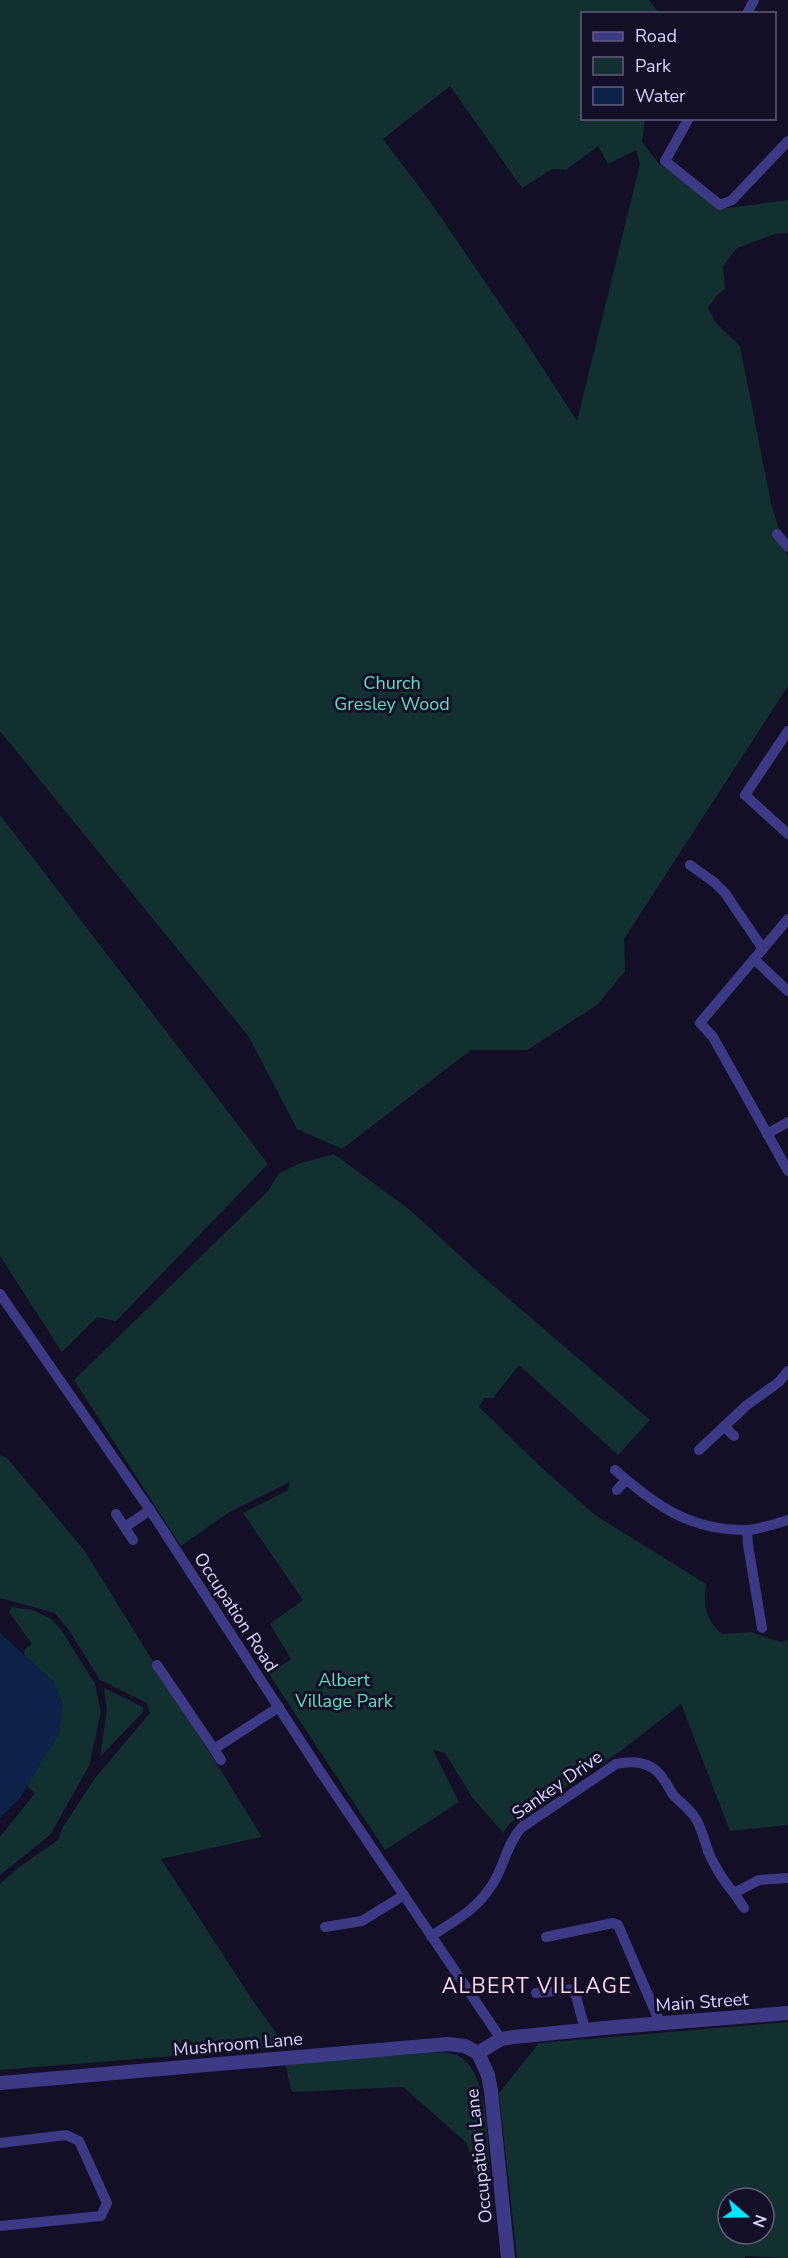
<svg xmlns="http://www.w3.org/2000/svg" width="788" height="2258" font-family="'Nunito Sans',sans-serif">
<rect width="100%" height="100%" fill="#130f26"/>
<!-- green -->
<g fill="#12302f" fill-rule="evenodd">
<path d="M0 0H649L659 13 582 14V118L645 119 642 142 658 163 720 209 788 200V233L775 234 737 248 723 266 725 289 717 295 708 308 716 323 740 346 771 503 788 558V686L624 939 625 971 597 1005 527 1050H471L342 1149 297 1129 249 1037 0 731ZM450 86 522 188 552 169 566 170 598 146 608 164 636 150 640 164 577 421 522 336 429 200 383 139Z"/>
<polygon points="0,815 268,1164 116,1321 97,1317 62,1352 0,1256"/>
<path d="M334 1154 410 1210 481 1275 650 1420 618 1455 519 1365 493 1398H484L479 1407 542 1468 595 1515 706 1584C703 1606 705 1619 722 1634L751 1632 780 1642 788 1640V1825L730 1831 681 1704 618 1753 510 1823 503 1833 472 1797 445 1753 433 1750 459 1802 385 1850 269 1674 291 1659 270 1624 303 1600 243 1513 288 1490 290 1482 228 1513 181 1546 74 1380 268 1191 279 1173 301 1163Z"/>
<polygon points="0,1455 7,1458 84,1550 262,1837 161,1859 251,1998 286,2047 0,2070 0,1884 19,1867 58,1840 63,1827 95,1778 150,1713 147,1703 100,1680 70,1632 55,1613 0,1598"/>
<polygon points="11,1607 33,1610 51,1619 60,1628 95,1684 101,1712 89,1766 50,1835 0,1875 0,1837 35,1793 27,1786 41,1761 53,1681 24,1655 25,1649 32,1644 9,1612"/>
<polygon points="104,1688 143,1707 143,1712 100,1757 107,1710"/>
<path d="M788 2022V2258L745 2256V2258H517L499 2093 539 2043ZM728 2198H764V2234H728Z"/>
<path d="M444 2052C450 2053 457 2054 462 2058 489 2079 487 2140 490 2172L475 2177 467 2143 403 2087 292 2092 285 2064Z"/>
</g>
<!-- water -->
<polygon fill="#0c2248" points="0,1633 53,1681 63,1703 59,1734 20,1798 0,1818"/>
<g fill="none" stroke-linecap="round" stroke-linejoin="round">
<!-- minor -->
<g stroke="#3d3a85" stroke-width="10">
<polyline points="747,14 754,0"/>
<polyline points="689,118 665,161 720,205 732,200 788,141"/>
<polyline points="777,534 788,547"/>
<polyline points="788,731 745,795 788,834"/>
<polyline points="690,865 715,883 725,893 763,949"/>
<polyline points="788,919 700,1023 713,1037 788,1171"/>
<polyline points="754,959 788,991"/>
<polyline points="767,1134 788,1122"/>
<polyline points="0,1294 150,1510 320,1771 501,2039"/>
<polyline points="724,1426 734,1436"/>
<polyline points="699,1450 747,1405 779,1382 788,1371"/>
<path d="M615 1470C655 1505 690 1531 747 1530 761 1529 775 1524 788 1520"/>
<polyline points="617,1490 626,1480"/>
<polyline points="116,1514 133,1540"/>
<polyline points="125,1527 150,1510"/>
<polyline points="747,1530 748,1545 762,1628"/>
<polyline points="157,1665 214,1749 279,1707"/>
<polyline points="214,1749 221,1760"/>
<polyline points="734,1893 744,1908"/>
<polyline points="325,1927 362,1921 404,1895"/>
<path d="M431 1936C458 1919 481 1907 496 1878 505 1861 508 1843 521 1828L616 1764C635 1760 653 1762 664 1780 668 1785 670 1791 674 1796 682 1804 690 1809 696 1819 703 1831 705 1845 711 1858 717 1870 725 1883 734 1893L759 1880 787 1878"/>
<polyline points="546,1937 613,1923 618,1925 660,2023"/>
<polyline points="536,1993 574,1989 585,2029"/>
<polyline points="0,2143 66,2135 79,2141 107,2203 101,2216 0,2226"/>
</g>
<!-- tertiary -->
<g stroke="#3d3a85" stroke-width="14">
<polyline points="478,2053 501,2039 514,2037 615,2027 788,2013"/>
<polyline points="478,2053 488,2075 491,2091 508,2258"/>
<polyline points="0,2083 448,2044 465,2046 478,2053"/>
</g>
</g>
<g text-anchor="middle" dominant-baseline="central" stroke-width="6" stroke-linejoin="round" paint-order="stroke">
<!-- park labels -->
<g font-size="18" fill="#5fe0c0" stroke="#130f26">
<text x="392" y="683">Church<tspan x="392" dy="21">Gresley Wood</tspan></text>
<text x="344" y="1680">Albert<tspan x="344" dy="21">Village Park</tspan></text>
</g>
<!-- street labels -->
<g font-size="18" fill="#d9d4ff" stroke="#130f26">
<text transform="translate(236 1612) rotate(57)">Occupation Road</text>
<text transform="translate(557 1785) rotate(-35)">Sankey Drive</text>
<text transform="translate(702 2002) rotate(-4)">Main Street</text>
<text transform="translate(238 2044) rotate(-5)">Mushroom Lane</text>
<text transform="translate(479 2156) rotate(-96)">Occupation Lane</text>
</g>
<!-- quarter labels -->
<g font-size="21" letter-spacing="1.5" fill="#ffd6f0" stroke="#130f26">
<text x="537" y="1986">ALBERT VILLAGE</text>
</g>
</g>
<!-- legend -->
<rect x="581" y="12" width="195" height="108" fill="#130f26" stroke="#625e7d" stroke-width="1.5"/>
<rect x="593" y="32" width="30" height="9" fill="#3d3a85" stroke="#625e7d" stroke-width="1.5"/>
<text x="635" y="42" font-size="18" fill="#d9d4ff">Road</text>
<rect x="593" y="57" width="30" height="18" fill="#12302f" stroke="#625e7d" stroke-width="1.5"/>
<text x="635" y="72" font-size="18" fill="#d9d4ff">Park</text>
<rect x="593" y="87" width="30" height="18" fill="#0c2248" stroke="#625e7d" stroke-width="1.5"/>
<text x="635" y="102" font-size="18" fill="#d9d4ff">Water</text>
<!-- north arrow -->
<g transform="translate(746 2216) rotate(110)"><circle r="28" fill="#130f26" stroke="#625e7d" stroke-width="1.5"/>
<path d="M0-4.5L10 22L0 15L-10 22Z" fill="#00e5ff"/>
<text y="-9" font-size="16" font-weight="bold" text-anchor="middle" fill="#d9d4ff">N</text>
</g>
</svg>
